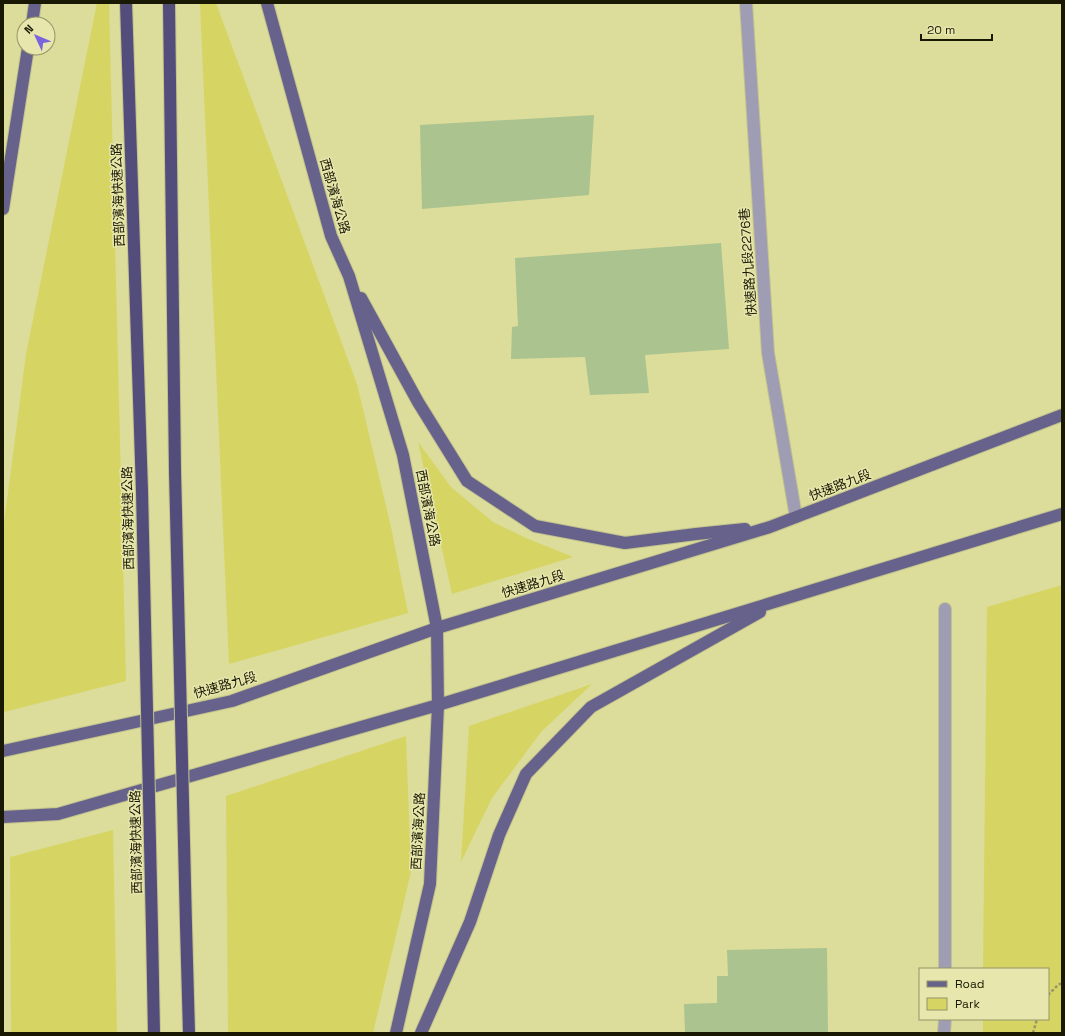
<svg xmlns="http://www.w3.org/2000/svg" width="1065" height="1036" font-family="'Space Grotesk','Noto Sans TC',sans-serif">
<rect width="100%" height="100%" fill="#e7e7ad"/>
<!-- built -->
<path fill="#dcdc9b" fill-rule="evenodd" d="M3 3H1062V1033H3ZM24 24H48V48H24ZM920 969H1048V1019H920Z"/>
<!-- green -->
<g fill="#d6d564">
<polygon points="97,3 109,3 126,681 4,712 3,531 26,354"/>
<polygon points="200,3 216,3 357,384 391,527 408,613 229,664"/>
<polygon points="418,442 451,487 493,522 526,538 573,557 452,594"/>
<polygon points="1062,585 1062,1033 983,1033 983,1019 1048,1019 1048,969 983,969 987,607"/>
<polygon points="592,684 541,732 492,798 461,862 469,726"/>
<polygon points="406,736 411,872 373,1033 228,1033 226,796"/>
<polygon points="113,830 117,1033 11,1033 10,857"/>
</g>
<!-- building -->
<g fill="#abc38f">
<polygon points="594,115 589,195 422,209 420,125"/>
<polygon points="721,243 729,349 645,355 649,393 590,395 585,357 511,359 512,327 518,326 515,258"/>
<polygon points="827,948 828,1033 685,1033 684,1004 717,1003 717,976 728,976 727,950"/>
</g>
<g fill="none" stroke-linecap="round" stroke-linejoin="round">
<defs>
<g id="minor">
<polyline points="746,3 768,353 796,517"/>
<polyline points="945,969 945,609"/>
<polyline points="944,1033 945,1019"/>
</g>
<g id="major">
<polyline points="267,3 331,236 349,276 403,455 437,628 438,705 430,884 396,1033"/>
<polyline points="32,24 35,3"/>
<polyline points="3,209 28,48"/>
<polyline points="361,298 418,402 467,481 535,526 625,543 696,534 745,529"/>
<polyline points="3,751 232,701 437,628 770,527 796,517 1062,415"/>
<polyline points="3,817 58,814 438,705 1062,514"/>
<polyline points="421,1033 470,922 499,835 526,774 591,707 760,612"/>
</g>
<g id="highway">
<polyline points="126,3 142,491"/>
<polyline points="169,3 175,471"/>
<polyline points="186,925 189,1033"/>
<polyline points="152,930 154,1033"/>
</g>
</defs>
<!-- minor casing -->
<use href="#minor" stroke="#c2c28e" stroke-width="14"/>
<!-- major casing -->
<use href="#major" stroke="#c2c28e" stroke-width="14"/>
<!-- highway casing -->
<use href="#highway" stroke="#c2c28e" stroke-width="14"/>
<!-- path -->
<g stroke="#96956a" stroke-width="2.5" stroke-dasharray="3 2" stroke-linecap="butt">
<polyline points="1048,995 1058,985 1062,983"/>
<polyline points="1033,1033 1037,1019"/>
</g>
<!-- minor -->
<use href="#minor" stroke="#9e9db4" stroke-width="12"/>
<!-- major -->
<use href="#major" stroke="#66628b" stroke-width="12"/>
<!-- highway -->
<use href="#highway" stroke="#534d7c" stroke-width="12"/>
<defs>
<g id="highway-bridge">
<polyline points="175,471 186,925"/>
<polyline points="142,491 152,930"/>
</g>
</defs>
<!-- highway-bridge casing -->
<use href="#highway-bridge" stroke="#c2c28e" stroke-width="14" stroke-linecap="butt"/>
<!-- highway-bridge -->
<use href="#highway-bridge" stroke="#534d7c" stroke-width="12"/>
</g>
<g text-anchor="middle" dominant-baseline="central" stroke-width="3" stroke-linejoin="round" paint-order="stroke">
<!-- street labels -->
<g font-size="13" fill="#191803" stroke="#e7e7ad">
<text transform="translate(118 195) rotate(-92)">西部濱海快速公路</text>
<text transform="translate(335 196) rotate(74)">西部濱海公路</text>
<text transform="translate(748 262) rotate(-94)">快速路九段2276巷</text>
<text transform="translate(840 485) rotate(-21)">快速路九段</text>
<text transform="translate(428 508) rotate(79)">西部濱海公路</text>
<text transform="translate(128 518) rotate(-91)">西部濱海快速公路</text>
<text transform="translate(533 584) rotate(-17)">快速路九段</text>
<text transform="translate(225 685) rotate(-16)">快速路九段</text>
<text transform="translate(418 831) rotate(-87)">西部濱海公路</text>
<text transform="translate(136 842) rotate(-91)">西部濱海快速公路</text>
</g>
</g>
<!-- border -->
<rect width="1065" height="1036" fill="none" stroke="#191803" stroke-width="8"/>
<!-- legend -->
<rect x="919" y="968" width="130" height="52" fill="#e7e7ad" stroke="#959469"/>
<rect x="927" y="981" width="20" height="6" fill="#66628b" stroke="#959469"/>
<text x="955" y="988" font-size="12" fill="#191803">Road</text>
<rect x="927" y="998" width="20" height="12" fill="#d6d564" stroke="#959469"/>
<text x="955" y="1008" font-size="12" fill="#191803">Park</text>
<!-- north arrow -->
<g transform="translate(36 36) rotate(314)"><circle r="19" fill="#e7e7ad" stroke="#959469"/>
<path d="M0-3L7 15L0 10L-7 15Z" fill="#7a63dd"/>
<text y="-6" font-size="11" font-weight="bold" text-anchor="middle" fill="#191803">N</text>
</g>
<!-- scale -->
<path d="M921 34v6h71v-6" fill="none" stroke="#191803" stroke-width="2"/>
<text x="927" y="34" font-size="12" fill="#191803" stroke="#e7e7ad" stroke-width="3" paint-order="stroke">20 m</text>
</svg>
